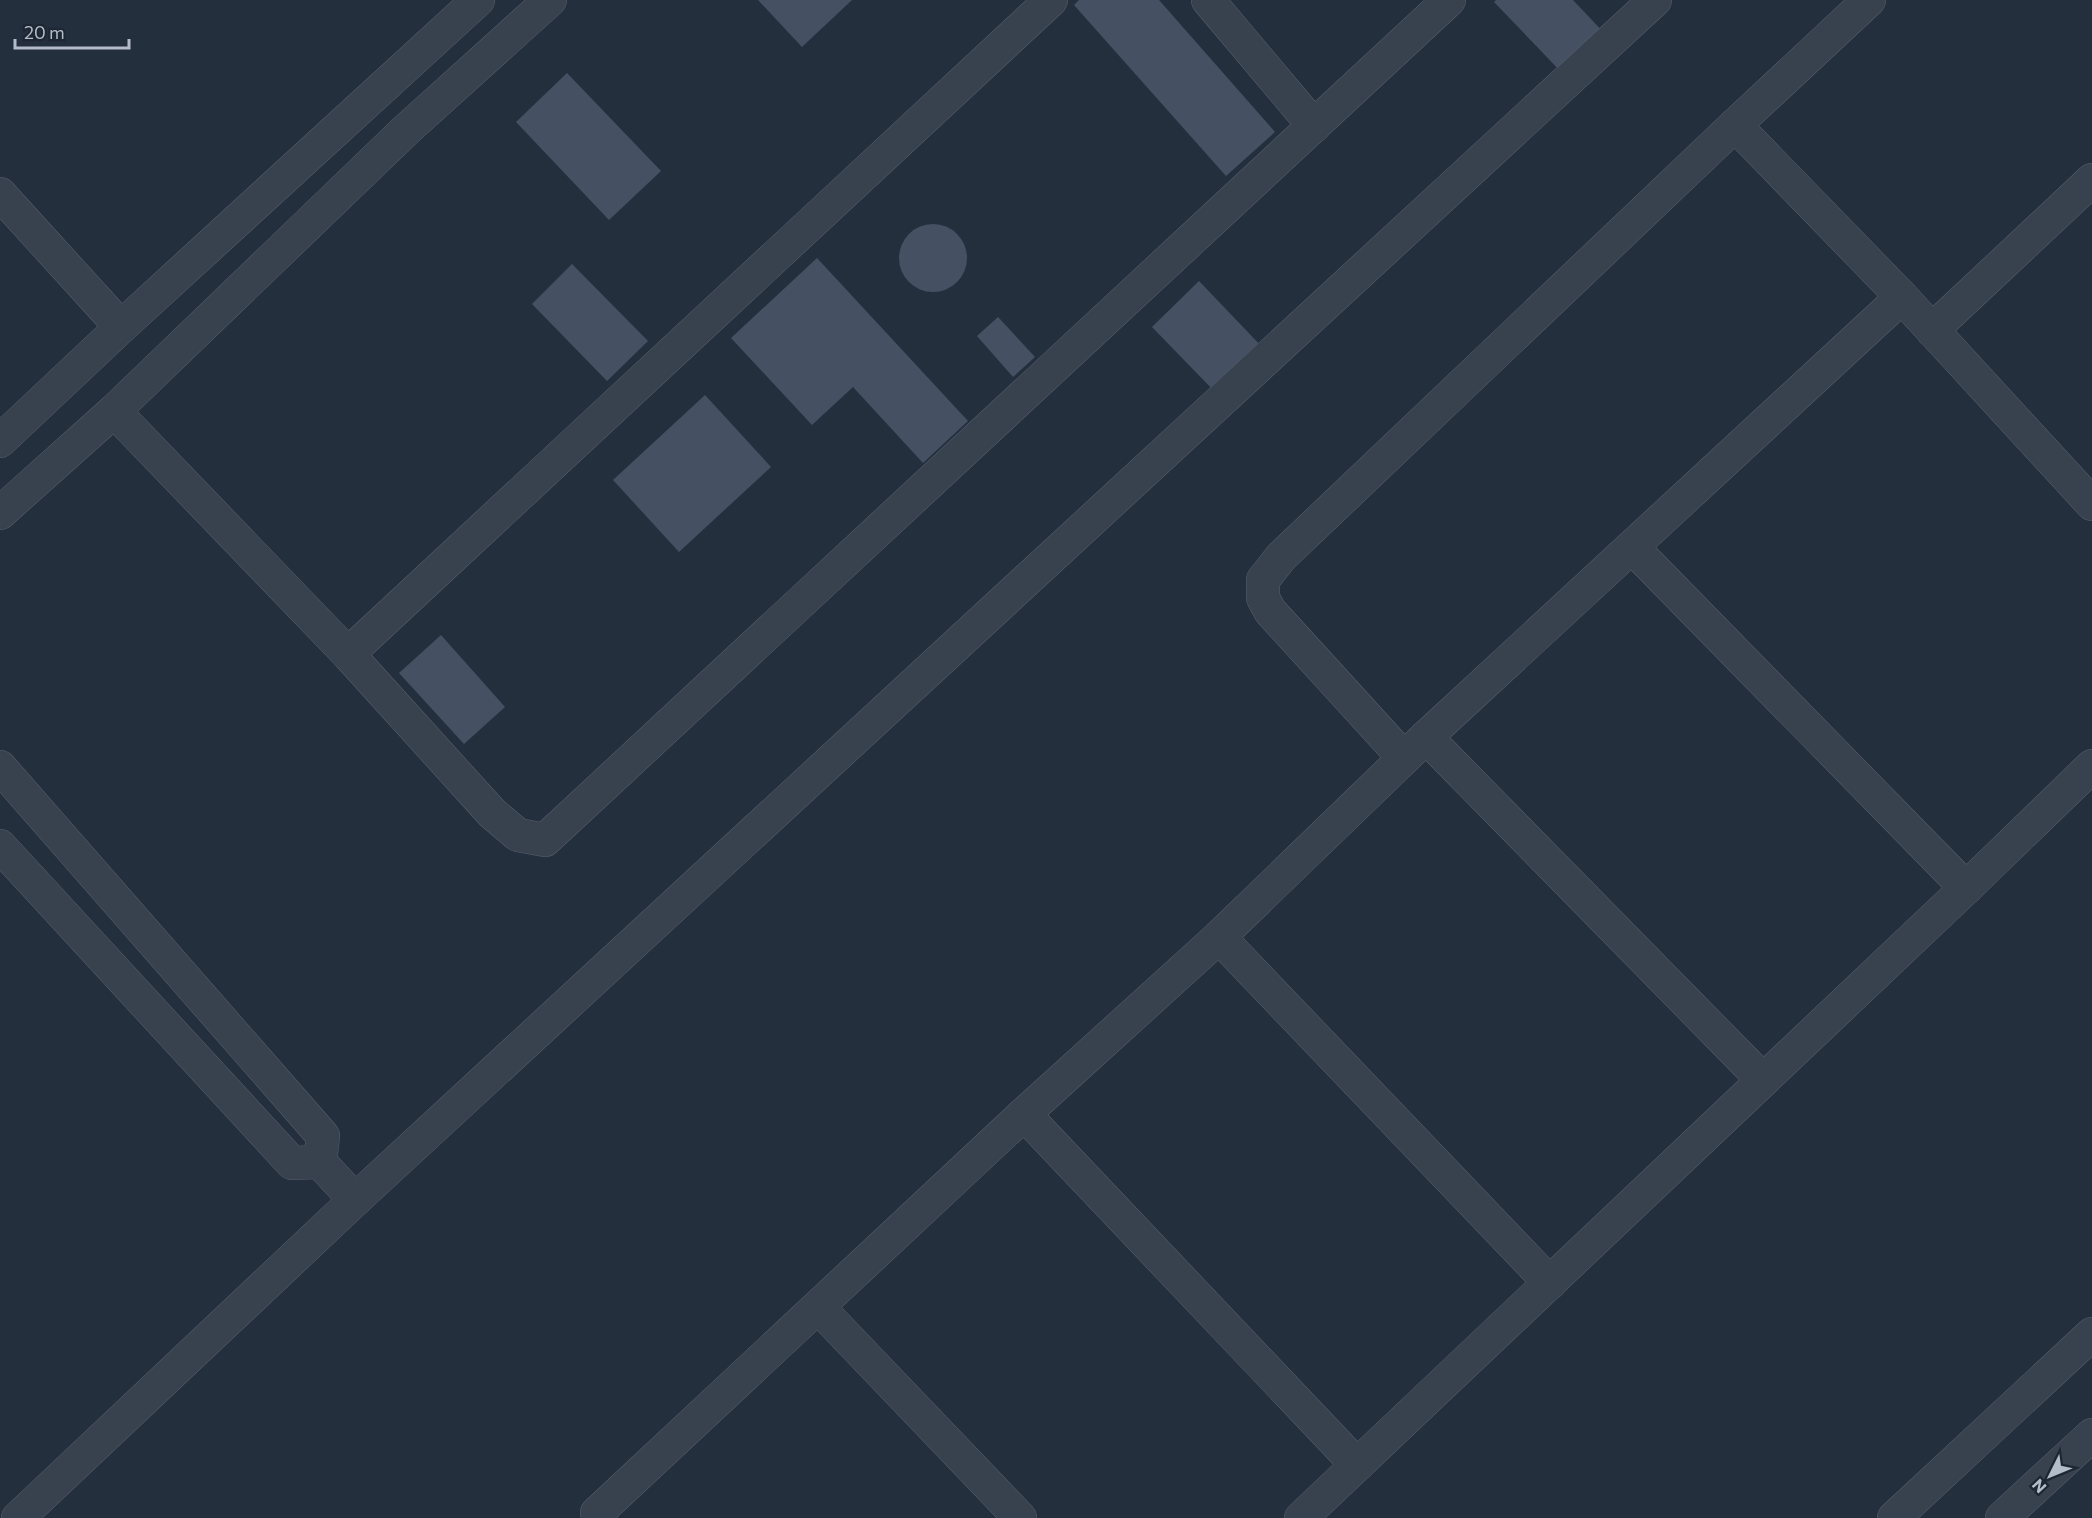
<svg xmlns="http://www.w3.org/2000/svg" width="2092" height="1518" font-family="Commissioner,sans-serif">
<rect width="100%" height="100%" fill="#242f3e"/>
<!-- building -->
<g fill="#455162">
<polygon points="758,0 852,0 802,47"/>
<polygon points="1079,0 1159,0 1275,132 1226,176 1074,5"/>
<polygon points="1496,0 1573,0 1606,35 1564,75 1494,2"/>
<polygon points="567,73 661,171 609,220 516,122"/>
<circle cx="933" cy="258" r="34"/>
<polygon points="817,258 968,421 923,463 853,387 812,425 731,338"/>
<polygon points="572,264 648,341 607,381 532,304"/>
<polygon points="1199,281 1265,350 1218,395 1152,327"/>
<polygon points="998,317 1035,357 1013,377 977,336"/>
<polygon points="705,395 771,467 679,552 613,480"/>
<polygon points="441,635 505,707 464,744 399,673"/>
</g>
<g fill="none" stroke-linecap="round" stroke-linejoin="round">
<defs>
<g id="minor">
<polyline points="1208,0 1314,126"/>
<polyline points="1735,125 1902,297 2092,504"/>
<polyline points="0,194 121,327"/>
<polyline points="1932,330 2092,180"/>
<polyline points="114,411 348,654 492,813 518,835 545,840 1449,0"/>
<polyline points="0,441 121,327 478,0"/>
<polyline points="0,513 114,411 406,130 550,0"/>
<polyline points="1632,547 1966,888"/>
<polyline points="348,654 1051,0"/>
<polyline points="1426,737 1763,1080"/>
<polyline points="1404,758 1270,611 1263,598 1263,580 1281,557 1735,125 1869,0"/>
<polyline points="0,767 323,1136 320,1162 355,1200"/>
<polyline points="0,846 292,1163 320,1162"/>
<polyline points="1219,937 1550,1283"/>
<polyline points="1024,1114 1357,1465"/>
<polyline points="819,1308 1020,1518"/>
<polyline points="18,1518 355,1200 1655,0"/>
<polyline points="601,1518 597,1513 1024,1114 1219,937 1426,737 1902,297"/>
<polyline points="1301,1518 1966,888 2092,766"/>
<polyline points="1894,1518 2092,1334"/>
<polyline points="2002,1518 2092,1435"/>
</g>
</defs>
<!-- minor casing -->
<use href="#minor" stroke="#565f6c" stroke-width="34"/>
<!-- minor -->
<use href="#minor" stroke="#38414e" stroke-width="33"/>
</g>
<!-- north arrow -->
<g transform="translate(2050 1476) rotate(227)" stroke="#1d2633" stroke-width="4.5" paint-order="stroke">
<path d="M0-4.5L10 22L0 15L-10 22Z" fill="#b4bcc9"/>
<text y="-9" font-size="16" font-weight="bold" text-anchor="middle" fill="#b4bcc9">N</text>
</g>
<!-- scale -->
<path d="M15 39v9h114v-9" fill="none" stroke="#b4bcc9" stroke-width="3"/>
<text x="24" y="39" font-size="18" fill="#b4bcc9" stroke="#1d2633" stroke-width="4.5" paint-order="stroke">20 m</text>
</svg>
